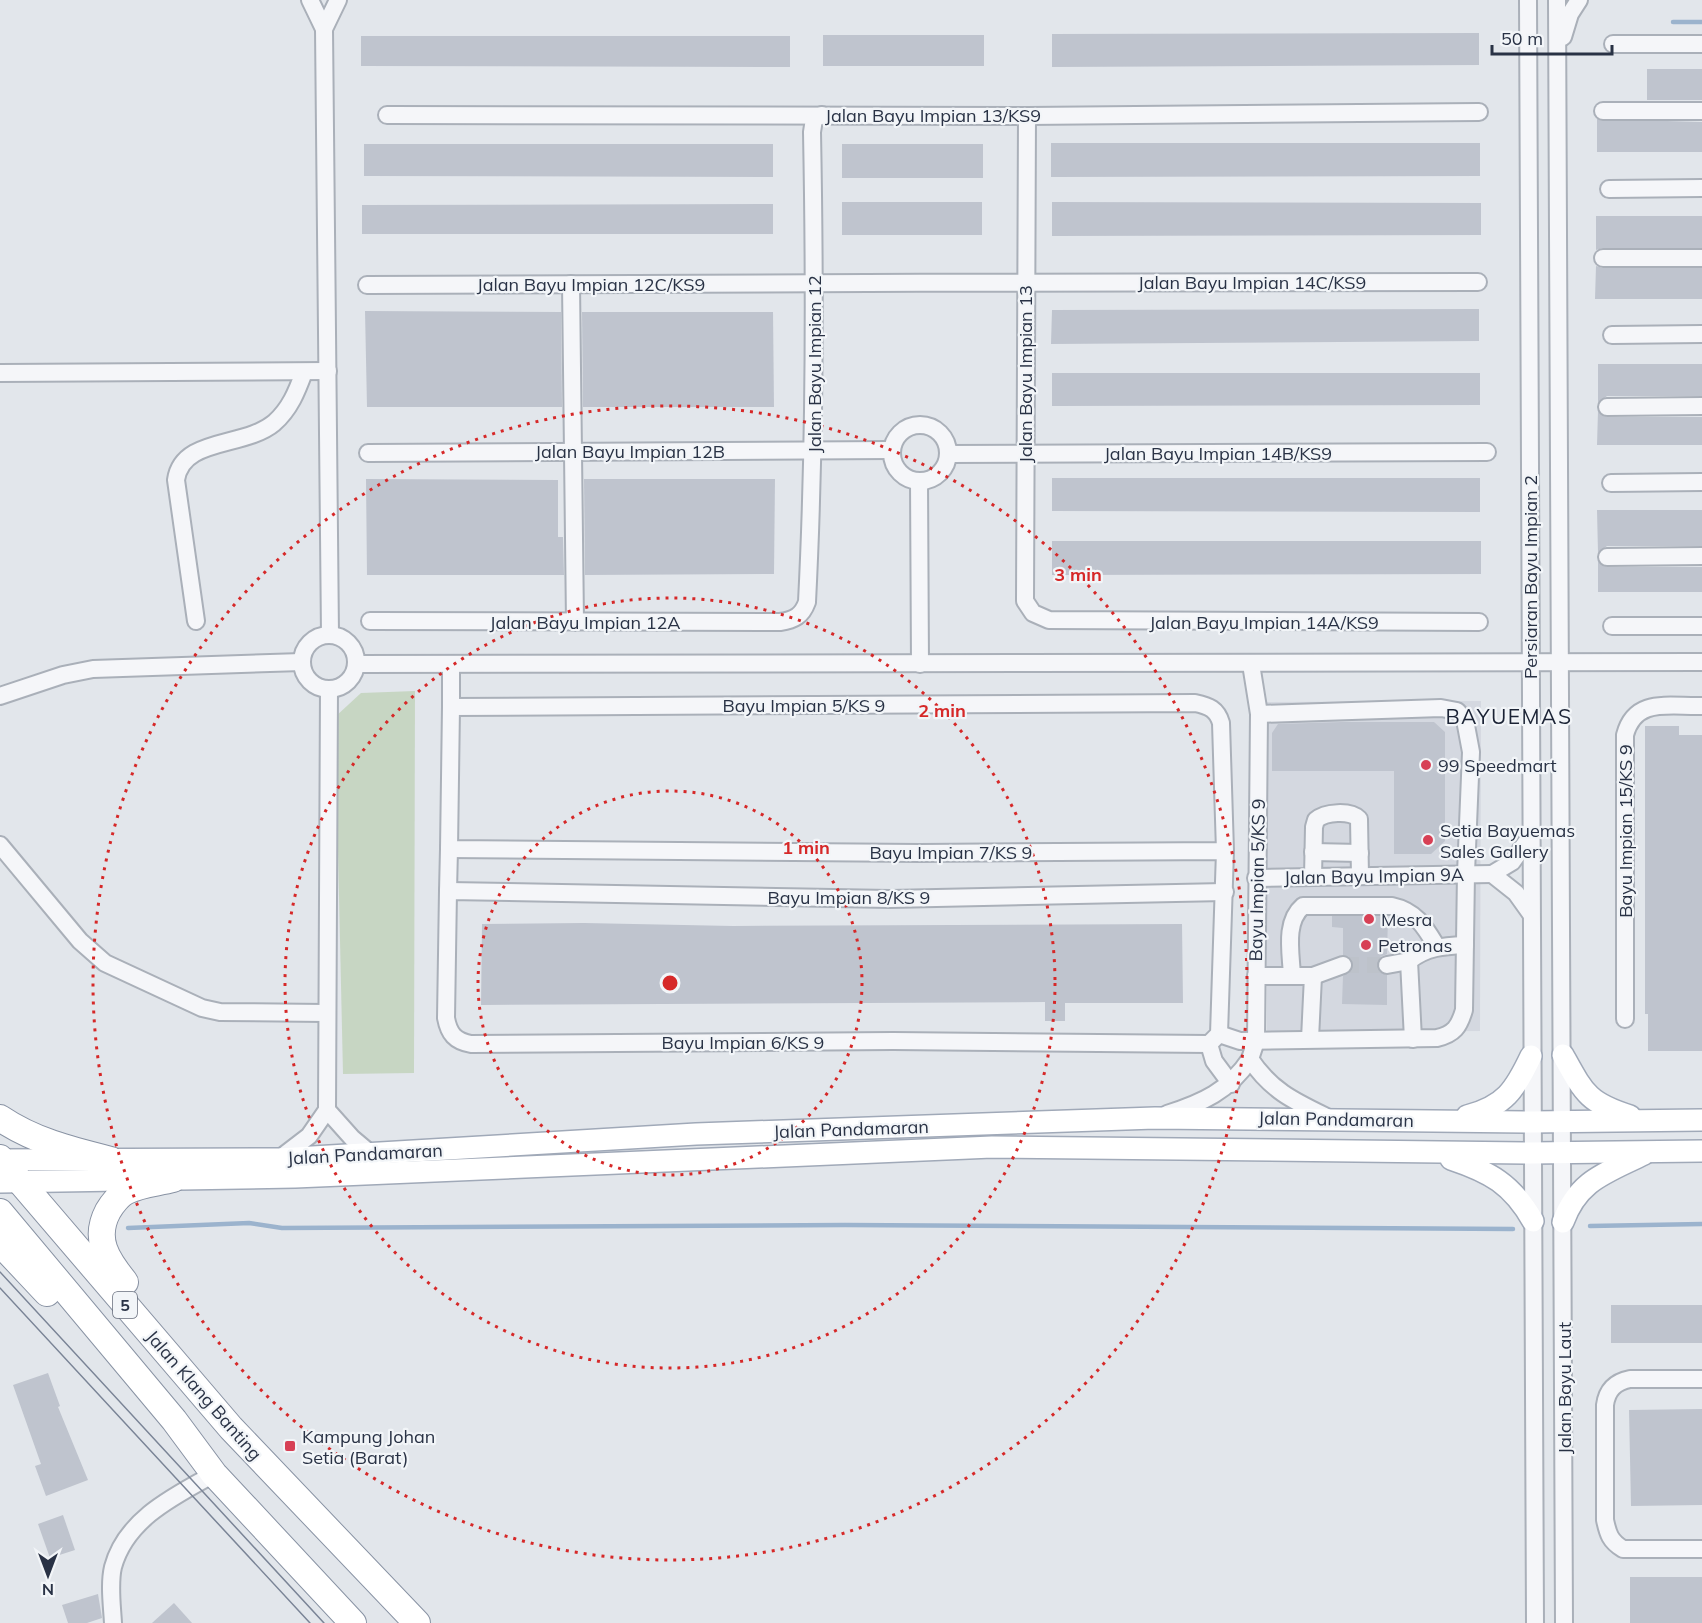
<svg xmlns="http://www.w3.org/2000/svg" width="1702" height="1623" font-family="Mulish,sans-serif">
<rect width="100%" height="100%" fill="#e2e6eb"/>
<!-- built -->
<polygon fill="#d4d8e0" points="1481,701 1480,1031 1267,1033 1267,702"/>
<!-- green -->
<polygon fill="#c7d6c3" points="415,691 414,1073 343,1074 335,717 361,693"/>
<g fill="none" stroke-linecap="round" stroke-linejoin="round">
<!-- stream -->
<g stroke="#9bb3cd" stroke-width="4.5">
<polyline points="1673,22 1702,22"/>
<polyline points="1590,1226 1702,1224"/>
<polyline points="128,1228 249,1223 282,1228 845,1225 1513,1229"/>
</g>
</g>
<!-- building -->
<g fill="#bfc4ce">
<polygon points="1479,33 1479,65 1052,67 1052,34"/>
<rect x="823" y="35" width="161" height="31"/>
<polygon points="361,36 790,36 790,67 361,66"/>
<rect x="1647" y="69" width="55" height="31"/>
<polygon points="1597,119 1702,122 1702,152 1597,152"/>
<polygon points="1051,143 1480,143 1480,176 1051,177"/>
<polygon points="364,144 773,144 773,177 364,176"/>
<rect x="842" y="144" width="141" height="34"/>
<rect x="842" y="202" width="140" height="33"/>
<polygon points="1052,202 1481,203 1481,235 1052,236"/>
<polygon points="773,204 773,234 362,234 362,205"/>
<polygon points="1596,216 1702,216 1702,248 1603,248 1596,250"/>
<polygon points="1596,266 1603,268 1702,268 1702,299 1595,299"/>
<polygon points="1479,309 1479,341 1051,344 1052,310"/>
<polygon points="365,311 561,312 562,407 367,407"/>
<polygon points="582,312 773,312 774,407 583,407"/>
<polygon points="1598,364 1702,364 1702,396 1607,396 1598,403"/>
<polygon points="1052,373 1480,373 1480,405 1052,406"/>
<polygon points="1598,411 1607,417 1702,417 1702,445 1597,445"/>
<polygon points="1052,478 1480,478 1480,512 1052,511"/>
<polygon points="366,479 558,480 558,537 563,537 564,575 367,575"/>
<polygon points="584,479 775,479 774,574 585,575"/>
<polygon points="1597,510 1702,510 1702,546 1607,546 1598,553"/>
<polygon points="1052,541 1481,541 1481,574 1052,575"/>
<polygon points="1598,561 1607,567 1702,567 1702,592 1598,592"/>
<polygon points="1342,722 1434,722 1445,732 1445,841 1431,854 1394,854 1394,771 1272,771 1272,733 1278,724"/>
<polygon points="1645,726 1679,726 1679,735 1702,735 1702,1051 1648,1051 1648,1014 1645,1014"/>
<polygon points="1332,916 1388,916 1387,954 1380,957 1377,966 1379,972 1387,975 1387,1005 1342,1004 1343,976 1351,971 1353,962 1349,957 1343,955 1343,928 1332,927"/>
<polygon points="584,923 733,926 1182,924 1183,1003 1065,1003 1065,1021 1045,1021 1045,1002 481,1005 482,924"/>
<rect x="1611" y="1305" width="91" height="38"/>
<polygon points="48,1373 60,1406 58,1407 88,1480 46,1496 35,1466 41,1464 13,1385"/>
<polygon points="1702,1409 1702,1505 1631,1506 1629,1410"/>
<polygon points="63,1515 75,1550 50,1558 38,1524"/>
<rect x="1630" y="1577" width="72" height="46"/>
<polygon points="98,1594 102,1618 87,1623 68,1623 62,1605"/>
<polygon points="174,1603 192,1623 152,1623"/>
</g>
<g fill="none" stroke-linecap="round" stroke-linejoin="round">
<!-- minor-tunnel -->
<polyline stroke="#bdc2ca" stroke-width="16" stroke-dasharray="16 8" stroke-linecap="butt" points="1343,965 1387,965"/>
<defs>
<g id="minor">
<polyline points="310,0 324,29"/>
<polyline points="1528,0 1535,1623"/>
<polyline points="1557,0 1564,1623"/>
<polyline points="1563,37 1570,14 1579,0"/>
<polyline points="1613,44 1702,44"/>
<polyline points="1603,111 1702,111"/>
<polyline points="387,115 1027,116 1479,112"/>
<polyline points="1027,116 1025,601 1033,613 1049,620 1479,622"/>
<polyline points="1609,189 1702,188"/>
<polyline points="1603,258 1702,258"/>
<polyline points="571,284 575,622"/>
<path d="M367 285C737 284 1108 281 1478 282"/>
<polyline points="1612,335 1702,334"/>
<polyline points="0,373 328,371"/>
<polyline points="1607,407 1702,406"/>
<circle cx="920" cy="453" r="28"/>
<polyline points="368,453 892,450"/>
<polyline points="948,454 1487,452"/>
<polyline points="919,481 920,664"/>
<polyline points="1611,483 1702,482"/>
<polyline points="1607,557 1702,556"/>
<path d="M196 621 176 480C182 437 244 448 274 423 290 409 297 391 304 372"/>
<path d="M370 621 780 622C794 620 802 616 807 602 815 445 815 289 812 132L814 119 822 115"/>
<polyline points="1612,626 1702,626"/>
<circle cx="329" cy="662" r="27"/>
<polyline points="330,635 324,29 338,0"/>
<polyline points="357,664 1702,662"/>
<polyline points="451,664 451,707"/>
<polyline points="0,696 63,675 93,669 302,662"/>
<polyline points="1530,837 1512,862 1492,874 1516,893 1531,914"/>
<polyline points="0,845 80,941 105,963 202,1008 220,1012 326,1013"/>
<path d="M1225 851 920 853 449 849 451 707 1195 703C1209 706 1217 709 1221 723L1225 851 1219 1034 1209 1044 1214 1061 1231 1084"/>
<polyline points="1313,852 1360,853"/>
<path d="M1313 877 1314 827 1316 820C1325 812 1350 810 1359 819L1360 876"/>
<polyline points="1256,878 1492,874"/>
<polyline points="448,891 449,849"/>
<polyline points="1387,965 1409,961"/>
<polyline points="1256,976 1313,976 1343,965"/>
<path d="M1292 976C1291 953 1284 922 1303 906H1392C1416 911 1425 927 1437 947"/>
<path d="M1625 1019V735C1635 697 1669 707 1702 706"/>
<path d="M1219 1034 1240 1041 1437 1038C1454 1034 1459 1027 1464 1010L1466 873 1471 752 1465 720 1457 711 1441 708 1259 714"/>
<polyline points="1310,1039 1313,976"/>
<path d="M1413 1039 1409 961C1426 947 1444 946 1465 945"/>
<path d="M1209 1044 893 1041 471 1044C455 1041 449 1034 446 1018L448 891 890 899 1225 892"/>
<polyline points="1250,1059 1256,1041 1259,714 1251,664"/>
<polyline points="327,1110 352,1138 371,1154"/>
<path d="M1167 1114C1202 1103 1229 1091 1250 1059 1272 1092 1296 1102 1331 1119"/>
<polyline points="279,1159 309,1136 327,1110 329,689"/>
<path d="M1702 1379H1630C1615 1382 1607 1390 1605 1405V1520C1608 1534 1610 1541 1623 1549H1702"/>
<path d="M113 1623C112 1605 109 1584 113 1567 126 1519 174 1496 214 1474"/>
</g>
<g id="major">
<path d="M1563 1055C1584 1093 1588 1103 1630 1116"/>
<path d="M1467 1116C1505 1106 1515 1090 1531 1056"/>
<path d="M1451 1159C1490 1172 1512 1184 1533 1221"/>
<polyline points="0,1160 279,1159 696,1134 1155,1118 1531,1122 1702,1120"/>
<polyline points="0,1182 295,1177 992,1147 1531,1153 1702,1151"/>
<path d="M1563 1222C1578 1180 1606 1173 1644 1154"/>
</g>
<g id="highway">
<path d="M0 1118C34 1141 71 1150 111 1160"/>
<polyline points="0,1158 231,1428 417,1623"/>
<polyline points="0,1212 174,1420 214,1474 353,1623"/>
<polyline points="0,1243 47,1293"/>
<path d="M125 1282C107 1260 93 1239 108 1211 112 1204 120 1194 127 1191 140 1184 158 1183 173 1179"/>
</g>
</defs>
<!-- minor casing -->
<use href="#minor" stroke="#aab0b9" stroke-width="20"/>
<!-- major casing -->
<use href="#major" stroke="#a0a9b8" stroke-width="24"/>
<!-- highway casing -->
<use href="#highway" stroke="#8892a3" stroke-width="28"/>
<!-- minor -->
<use href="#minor" stroke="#f5f6f9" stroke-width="16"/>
<!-- major -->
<use href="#major" stroke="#fff" stroke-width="21"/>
<!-- highway -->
<use href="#highway" stroke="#fff" stroke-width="26"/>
<!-- tram -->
<g stroke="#7a8496" stroke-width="1.5">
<polyline points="0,1272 324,1623"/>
<polyline points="0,1288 310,1623"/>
</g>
</g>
<!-- distance rings -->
<g fill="none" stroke="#d62828" stroke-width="3" stroke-dasharray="3 6">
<circle cx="670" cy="983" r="192"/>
<circle cx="670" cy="983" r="385"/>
<circle cx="670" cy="983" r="577"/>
</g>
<!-- markers -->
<g fill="#d74055" stroke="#f2f5f8" stroke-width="2">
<circle cx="1426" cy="765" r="6"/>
<circle cx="1428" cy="840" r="6"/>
<circle cx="1369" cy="919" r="6"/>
<circle cx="1366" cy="945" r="6"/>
<rect x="284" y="1440" width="12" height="12" rx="3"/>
</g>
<g text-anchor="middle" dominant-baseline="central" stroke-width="4.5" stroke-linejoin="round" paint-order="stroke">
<!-- shield labels -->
<rect fill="#f2f5f8" stroke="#656c7b" stroke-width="1.5" x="113" y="1292" width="24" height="26" rx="4.5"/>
<g font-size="16" font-weight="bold" fill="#293245">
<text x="125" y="1305">5</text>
</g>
<!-- street labels -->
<g font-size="18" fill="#293245" stroke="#f2f5f8">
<text x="933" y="115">Jalan Bayu Impian 13/KS9</text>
<text x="1252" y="282">Jalan Bayu Impian 14C/KS9</text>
<text x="591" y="284">Jalan Bayu Impian 12C/KS9</text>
<text transform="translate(814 364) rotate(-90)">Jalan Bayu Impian 12</text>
<text transform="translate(1025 374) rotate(-90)">Jalan Bayu Impian 13</text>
<text x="630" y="451">Jalan Bayu Impian 12B</text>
<text x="1218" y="453">Jalan Bayu Impian 14B/KS9</text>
<text transform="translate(1530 577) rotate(-90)">Persiaran Bayu Impian 2</text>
<text x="585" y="622">Jalan Bayu Impian 12A</text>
<text x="1264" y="622">Jalan Bayu Impian 14A/KS9</text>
<text x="804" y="705">Bayu Impian 5/KS 9</text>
<text transform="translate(1625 831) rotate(-90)">Bayu Impian 15/KS 9</text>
<text x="951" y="852">Bayu Impian 7/KS 9</text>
<text transform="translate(1374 876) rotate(-1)">Jalan Bayu Impian 9A</text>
<text transform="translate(1257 880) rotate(-89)">Bayu Impian 5/KS 9</text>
<text x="849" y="897">Bayu Impian 8/KS 9</text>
<text x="743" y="1042">Bayu Impian 6/KS 9</text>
<text transform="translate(1336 1119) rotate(1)">Jalan Pandamaran</text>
<text transform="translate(851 1129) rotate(-2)">Jalan Pandamaran</text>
<text transform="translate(365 1154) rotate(-3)">Jalan Pandamaran</text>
<text transform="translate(1564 1388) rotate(-90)">Jalan Bayu Laut</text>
<text transform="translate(204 1395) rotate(49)">Jalan Klang Banting</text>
</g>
<!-- poi labels -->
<g font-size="18" fill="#293245" stroke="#f2f5f8" text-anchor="start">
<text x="1438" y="765">99 Speedmart</text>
<text x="1440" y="830">Setia Bayuemas<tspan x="1440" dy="21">Sales Gallery</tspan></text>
<text x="1381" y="919">Mesra</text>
<text x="1378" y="945">Petronas</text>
<text x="302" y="1436">Kampung Johan<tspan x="302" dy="21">Setia (Barat)</tspan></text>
</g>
<!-- quarter labels -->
<g font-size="21" letter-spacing="1.5" fill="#1b2335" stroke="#f2f5f8">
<text x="1509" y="716">BAYUEMAS</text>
</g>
</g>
<circle cx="670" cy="983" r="9" fill="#d62828" stroke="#f2f5f8" stroke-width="3"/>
<g font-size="18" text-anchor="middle" font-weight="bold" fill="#d62828" stroke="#f2f5f8" stroke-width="4.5" stroke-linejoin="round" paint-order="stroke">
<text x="1078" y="581">3 min</text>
<text x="942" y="717">2 min</text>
<text x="806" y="854">1 min</text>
</g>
<!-- north arrow -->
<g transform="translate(48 1575) rotate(180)" stroke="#f2f5f8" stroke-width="4.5" paint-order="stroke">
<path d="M0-4.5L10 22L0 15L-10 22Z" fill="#293245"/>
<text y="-9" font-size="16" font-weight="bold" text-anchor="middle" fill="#293245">N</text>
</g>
<!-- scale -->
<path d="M1492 45v9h120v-9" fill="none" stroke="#293245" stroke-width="3"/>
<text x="1501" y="45" font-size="18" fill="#293245" stroke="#f2f5f8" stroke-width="4.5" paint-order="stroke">50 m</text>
</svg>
